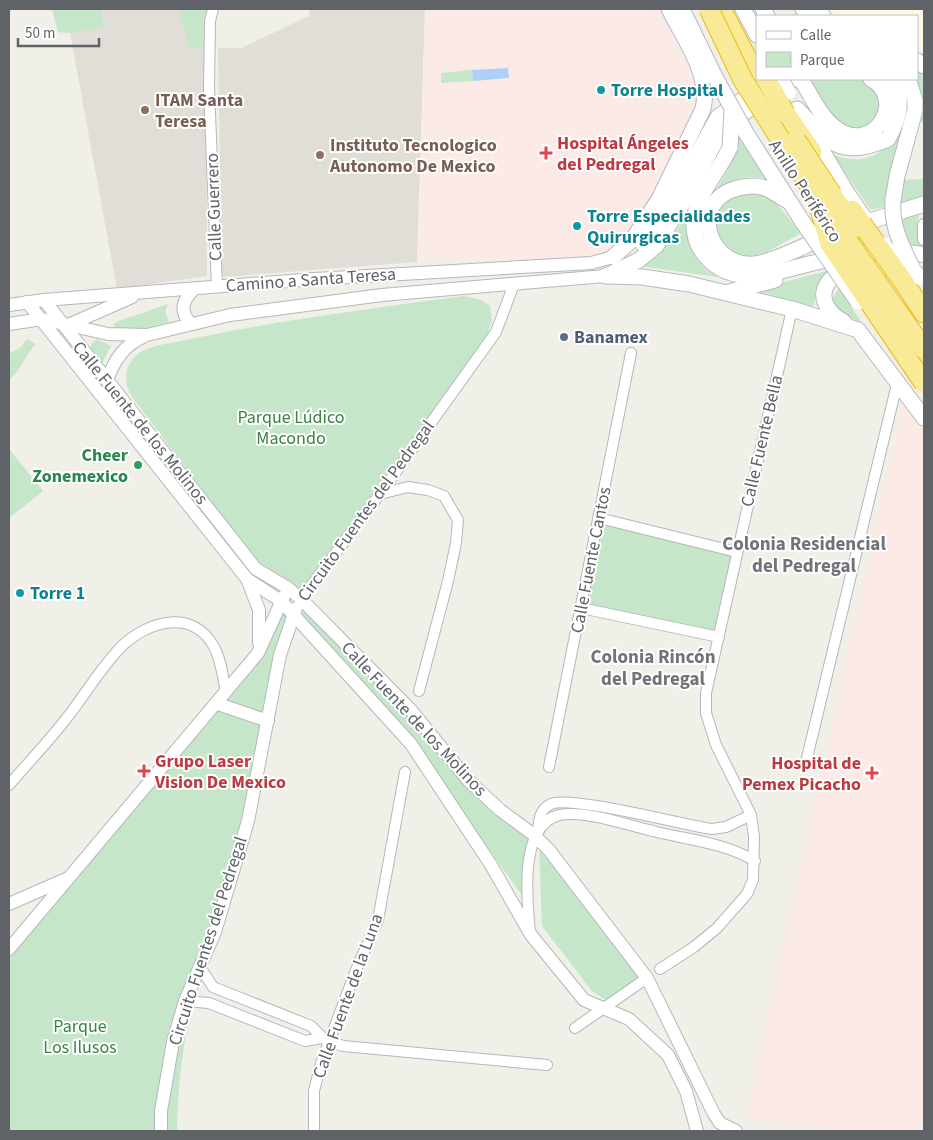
<svg xmlns="http://www.w3.org/2000/svg" width="933" height="1140" font-family="'Source Sans 3',sans-serif">
<rect width="100%" height="100%" fill="#f0efe8"/>
<!-- commercial -->
<polygon fill="#fcf9e0" points="819,9 924,9 924,52 917,49 917,16 837,16"/>
<!-- education -->
<g fill="#e0ded6">
<polygon points="52,9 209,9 206,18 207,276 117,289 70,33 58,32"/>
<polygon points="309,9 425,10 417,262 222,277 218,48 241,48 309,16"/>
</g>
<!-- medical -->
<g fill="#fbeae6">
<polygon points="425,9 659,9 699,92 643,214 609,257 546,262 484,258 417,262"/>
<polygon points="903,398 924,427 924,1131 839,1131 745,1118"/>
</g>
<!-- green -->
<g fill="#c6e6c9">
<polygon points="52,9 101,9 104,27 70,33 58,32"/>
<polygon points="178,9 206,9 203,17 202,48 189,49"/>
<polygon points="472,70 473,81 441,83 441,73"/>
<path d="M917 70 924 76V122H920C924 103 917 88 917 70Z"/>
<polygon points="814,79 860,79 871,83 883,106 870,128 846,129 834,118 809,80"/>
<path d="M902 129 885 207 871 210 832 154C863 167 884 155 902 129Z"/>
<path d="M739 133 767 178C746 174 730 179 714 193 726 174 737 156 739 133Z"/>
<polygon points="924,179 924,197 900,203 903,180"/>
<path d="M748 189 770 196 801 233C783 242 755 264 735 255 729 252 724 247 719 243 713 203 712 206 748 189Z"/>
<path d="M688 210C684 239 692 264 718 277L639 266C664 254 676 234 688 210Z"/>
<path d="M921 210C916 223 915 233 921 246H907L901 216Z"/>
<polygon points="830,270 816,287 814,307 754,290"/>
<path d="M839 288 862 323C850 318 835 312 832 299Z"/>
<path d="M464 296 481 300 490 306 492 319 487 337 302 595 259 564 132 397C123 382 124 364 139 353 153 344 184 341 201 337 288 319 376 308 464 296Z"/>
<polygon points="168,304 165,311 169,322 142,329 114,328 114,324 119,321"/>
<path d="M27 339 36 344C24 356 23 368 9 380V354L21 347Z"/>
<polygon points="97,339 111,346 101,365 91,351 91,344"/>
<polygon points="9,449 43,491 9,518"/>
<polygon points="603,524 733,555 717,633 586,604"/>
<path d="M281 601 293 614 268 721 203 969C185 1021 178 1076 177 1131H9V949L258 654Z"/>
<polygon points="305,610 528,836 523,897 461,810 299,617"/>
<polygon points="539,845 643,974 606,1000 592,991 542,926"/>
</g>
<!-- water -->
<polygon fill="#add0fb" points="508,68 509,78 473,81 472,70"/>
<g fill="none" stroke-linecap="round" stroke-linejoin="round">
<defs>
<g id="minor">
<polyline points="213,9 210,21 209,88 217,287"/>
<polyline points="380,494 408,487 428,490 444,496 458,520 456,543 448,581 419,691"/>
<polyline points="599,518 737,552"/>
<polyline points="301,599 380,494 496,332 514,284"/>
<polyline points="581,608 719,637"/>
<polyline points="806,762 897,384"/>
<polyline points="549,767 631,353"/>
<path d="M9 785C28 763 48 742 66 719 85 695 101 667 122 646 147 622 191 608 213 645 221 658 223 678 226 693"/>
<path d="M538 830C539 819 540 809 551 804 570 795 683 825 712 829L726 827 751 815"/>
<path d="M530 932C527 900 517 816 567 814 595 813 626 825 653 831 687 840 724 842 755 861"/>
<polyline points="200,967 213,987 311,1026 323,1038 343,1046 547,1065"/>
<polyline points="660,969 694,947 717,928 747,894 753,880 754,837 751,815 716,745 706,713 706,693 792,309"/>
<polyline points="185,1001 209,1003 305,1041 323,1038"/>
<polyline points="575,1028 647,978"/>
<polyline points="314,1131 314,1091 321,1063 356,970 378,920 405,772"/>
</g>
<g id="tertiary">
<polyline points="924,225 924,239"/>
<polyline points="44,300 256,569 288,588 301,599 410,709 468,780 500,810 534,835 549,850 647,978 714,1114 720,1123 736,1131"/>
<polyline points="27,302 247,579 281,601 411,744 491,865 531,935 584,1000 629,1019 668,1055 686,1091 697,1131"/>
<polyline points="9,305 44,300 315,279 591,263 613,257"/>
<polyline points="9,324 42,319 108,334 147,335 230,315 382,295 605,276"/>
<path d="M191 324C179 311 182 301 194 289"/>
<polyline points="66,326 132,297"/>
<path d="M107 381C113 362 124 345 143 337"/>
<polyline points="248,581 259,610 259,643"/>
<polyline points="218,704 268,721"/>
<polyline points="9,904 66,879"/>
<polyline points="9,949 258,653 284,596"/>
<polyline points="161,1131 161,1111 173,1042 185,1001 215,932 248,821 280,655 296,608"/>
</g>
<g id="secondary">
<polyline points="682,9 716,79"/>
<polyline points="743,9 757,35"/>
<polyline points="763,9 767,16"/>
<polyline points="803,9 823,16"/>
<polyline points="917,61 924,66"/>
<path d="M801 79C811 96 821 118 837 129 873 155 908 100 871 79"/>
<path d="M797 109C830 142 839 160 888 139 899 119 905 100 892 79"/>
<polyline points="810,130 847,193"/>
<polyline points="746,133 802,221"/>
<path d="M730 147C721 169 702 187 696 210 687 245 711 272 745 276 763 278 784 270 801 266 840 256 884 246 924 255"/>
<polyline points="893,200 897,176 915,110 915,100 908,79"/>
<path d="M788 201C780 197 773 191 765 188 757 185 746 186 738 188 684 202 711 274 760 263 782 258 807 244 828 236"/>
<polyline points="852,227 924,204"/>
<polyline points="643,244 662,218 718,117 772,79"/>
<path d="M613 257 633 239 659 199 703 109C711 75 684 39 669 9"/>
<polyline points="609,275 639,260 656,246 685,199 723,127 794,79"/>
<polyline points="605,276 642,277 689,284 792,309 858,330 924,418"/>
<polyline points="729,292 775,280"/>
<path d="M844 322C826 312 815 294 833 277L901 264"/>
</g>
<g id="motorway">
<polyline points="721,9 757,77"/>
<polyline points="785,113 812,152"/>
<polyline points="905,284 924,313"/>
<polyline points="904,336 924,364"/>
</g>
</defs>
<!-- minor casing -->
<use href="#minor" stroke="#b5b7bb" stroke-width="12"/>
<!-- tertiary casing -->
<use href="#tertiary" stroke="#b5b7bb" stroke-width="14"/>
<!-- secondary casing -->
<use href="#secondary" stroke="#b6b9be" stroke-width="17"/>
<!-- motorway casing -->
<use href="#motorway" stroke="#ebbe0c" stroke-width="21"/>
<!-- minor -->
<use href="#minor" stroke="#fff" stroke-width="10"/>
<!-- tertiary -->
<use href="#tertiary" stroke="#fff" stroke-width="12"/>
<!-- secondary -->
<use href="#secondary" stroke="#fff" stroke-width="15"/>
<!-- motorway -->
<use href="#motorway" stroke="#f8ea97" stroke-width="19"/>
<defs>
<g id="secondary-bridge">
<polyline points="716,79 746,133"/>
<polyline points="781,79 788,92"/>
<polyline points="730,147 732,110"/>
<polyline points="847,193 863,216"/>
<path d="M893 200C891 225 901 245 912 267"/>
<polyline points="802,221 858,302"/>
<path d="M884 245C894 259 910 263 919 277"/>
</g>
<g id="motorway-bridge">
<polyline points="709,9 743,80 816,196 924,349"/>
<polyline points="766,79 785,113"/>
<polyline points="796,140 854,228"/>
<polyline points="820,209 830,244 924,383"/>
<polyline points="852,210 905,284"/>
</g>
</defs>
<!-- secondary-bridge casing -->
<use href="#secondary-bridge" stroke="#b6b9be" stroke-width="17" stroke-linecap="butt"/>
<!-- motorway-bridge casing -->
<use href="#motorway-bridge" stroke="#ebbe0c" stroke-width="21" stroke-linecap="butt"/>
<!-- secondary-bridge -->
<use href="#secondary-bridge" stroke="#fff" stroke-width="15"/>
<!-- motorway-bridge -->
<use href="#motorway-bridge" stroke="#f8ea97" stroke-width="19"/>
</g>
<!-- markers -->
<g fill="#0f9aa8" stroke="#fff" stroke-width="2">
<circle cx="601" cy="90" r="5"/>
<circle cx="577" cy="226" r="5"/>
<circle cx="20" cy="593" r="5"/>
</g>
<g fill="#8d6e63" stroke="#fff" stroke-width="2">
<circle cx="145" cy="110" r="5"/>
<circle cx="320" cy="155" r="5"/>
</g>
<g fill="#e0444e" stroke="#fff" stroke-width="2">
<path d="M543.5 145.5h5v5h5v5h-5v5h-5v-5h-5v-5h5z"/>
<path d="M141.5 763.5h5v5h5v5h-5v5h-5v-5h-5v-5h5z"/>
<path d="M869.5 765.5h5v5h5v5h-5v5h-5v-5h-5v-5h5z"/>
</g>
<circle fill="#5c6f8a" stroke="#fff" stroke-width="2" cx="564" cy="337" r="5"/>
<circle fill="#2e9e5b" stroke="#fff" stroke-width="2" cx="138" cy="465" r="5"/>
<g text-anchor="middle" dominant-baseline="central" stroke-width="4" stroke-linejoin="round" paint-order="stroke">
<!-- culture labels -->
<g font-size="18" font-weight="bold" fill="#0d838f" stroke="#fff" text-anchor="start">
<text x="611" y="90">Torre Hospital</text>
<text x="587" y="216">Torre Especialidades<tspan x="587" dy="21">Quirurgicas</tspan></text>
<text x="30" y="593">Torre 1</text>
</g>
<!-- education labels -->
<g font-size="18" font-weight="bold" fill="#785e54" stroke="#fff" text-anchor="start">
<text x="155" y="100">ITAM Santa<tspan x="155" dy="21">Teresa</tspan></text>
<text x="330" y="145">Instituto Tecnologico<tspan x="330" dy="21">Autonomo De Mexico</tspan></text>
</g>
<!-- health labels -->
<g font-size="18" font-weight="bold" fill="#be3a42" stroke="#fff" text-anchor="start">
<text x="557" y="143">Hospital Ángeles<tspan x="557" dy="21">del Pedregal</tspan></text>
<text x="155" y="761">Grupo Laser<tspan x="155" dy="21">Vision De Mexico</tspan></text>
<text x="861" y="763" text-anchor="end">Hospital de<tspan x="861" dy="21">Pemex Picacho</tspan></text>
</g>
<!-- street labels -->
<g font-size="18" fill="#5f6267" stroke="#fff">
<text transform="translate(805 191) rotate(57)">Anillo Periférico</text>
<text transform="translate(214 207) rotate(-92)">Calle Guerrero</text>
<text transform="translate(311 280) rotate(-4)">Camino a Santa Teresa</text>
<text transform="translate(140 423) rotate(51)">Calle Fuente de los Molinos</text>
<text transform="translate(762 441) rotate(-77)">Calle Fuente Bella</text>
<text transform="translate(366 511) rotate(-54)">Circuito Fuentes del Pedregal</text>
<text transform="translate(591 560) rotate(-79)">Calle Fuente Cantos</text>
<text transform="translate(414 719) rotate(47)">Calle Fuente de los Molinos</text>
<text transform="translate(208 941) rotate(-72)">Circuito Fuentes del Pedregal</text>
<text transform="translate(348 996) rotate(-70)">Calle Fuente de la Luna</text>
</g>
<!-- service labels -->
<g font-size="18" font-weight="bold" fill="#4e5e75" stroke="#fff" text-anchor="start">
<text x="574" y="337">Banamex</text>
</g>
<!-- park labels -->
<g font-size="18" fill="#3a8345" stroke="#fff">
<text x="291" y="417">Parque Lúdico<tspan x="291" dy="21">Macondo</tspan></text>
<text x="80" y="1026">Parque<tspan x="80" dy="21">Los Ilusos</tspan></text>
</g>
<!-- leisure labels -->
<g font-size="18" font-weight="bold" fill="#27864d" stroke="#fff" text-anchor="end">
<text x="128" y="455">Cheer<tspan x="128" dy="21">Zonemexico</tspan></text>
</g>
<!-- neighbourhood labels -->
<g font-size="19" font-weight="bold" fill="#707379" stroke="#fff">
<text x="804" y="544">Colonia Residencial<tspan x="804" dy="22">del Pedregal</tspan></text>
<text x="653" y="657">Colonia Rincón<tspan x="653" dy="22">del Pedregal</tspan></text>
</g>
</g>
<!-- border -->
<rect width="933" height="1140" fill="none" stroke="#5f6267" stroke-width="20"/>
<!-- legend -->
<rect x="756" y="15" width="162" height="65" fill="#ffffff" stroke="#bfc0c2"/>
<rect x="766" y="31" width="25" height="8" fill="#ffffff" stroke="#bfc0c2"/>
<text x="800" y="40" font-size="15" fill="#5f6267">Calle</text>
<rect x="766" y="52" width="25" height="15" fill="#c6e6c9" stroke="#bfc0c2"/>
<text x="800" y="65" font-size="15" fill="#5f6267">Parque</text>
<!-- scale -->
<path d="M18 38v8h81v-8" fill="none" stroke="#5f6267" stroke-width="2.5"/>
<text x="25" y="38" font-size="15" fill="#5f6267" stroke="#ffffff" stroke-width="4" paint-order="stroke">50 m</text>
</svg>
